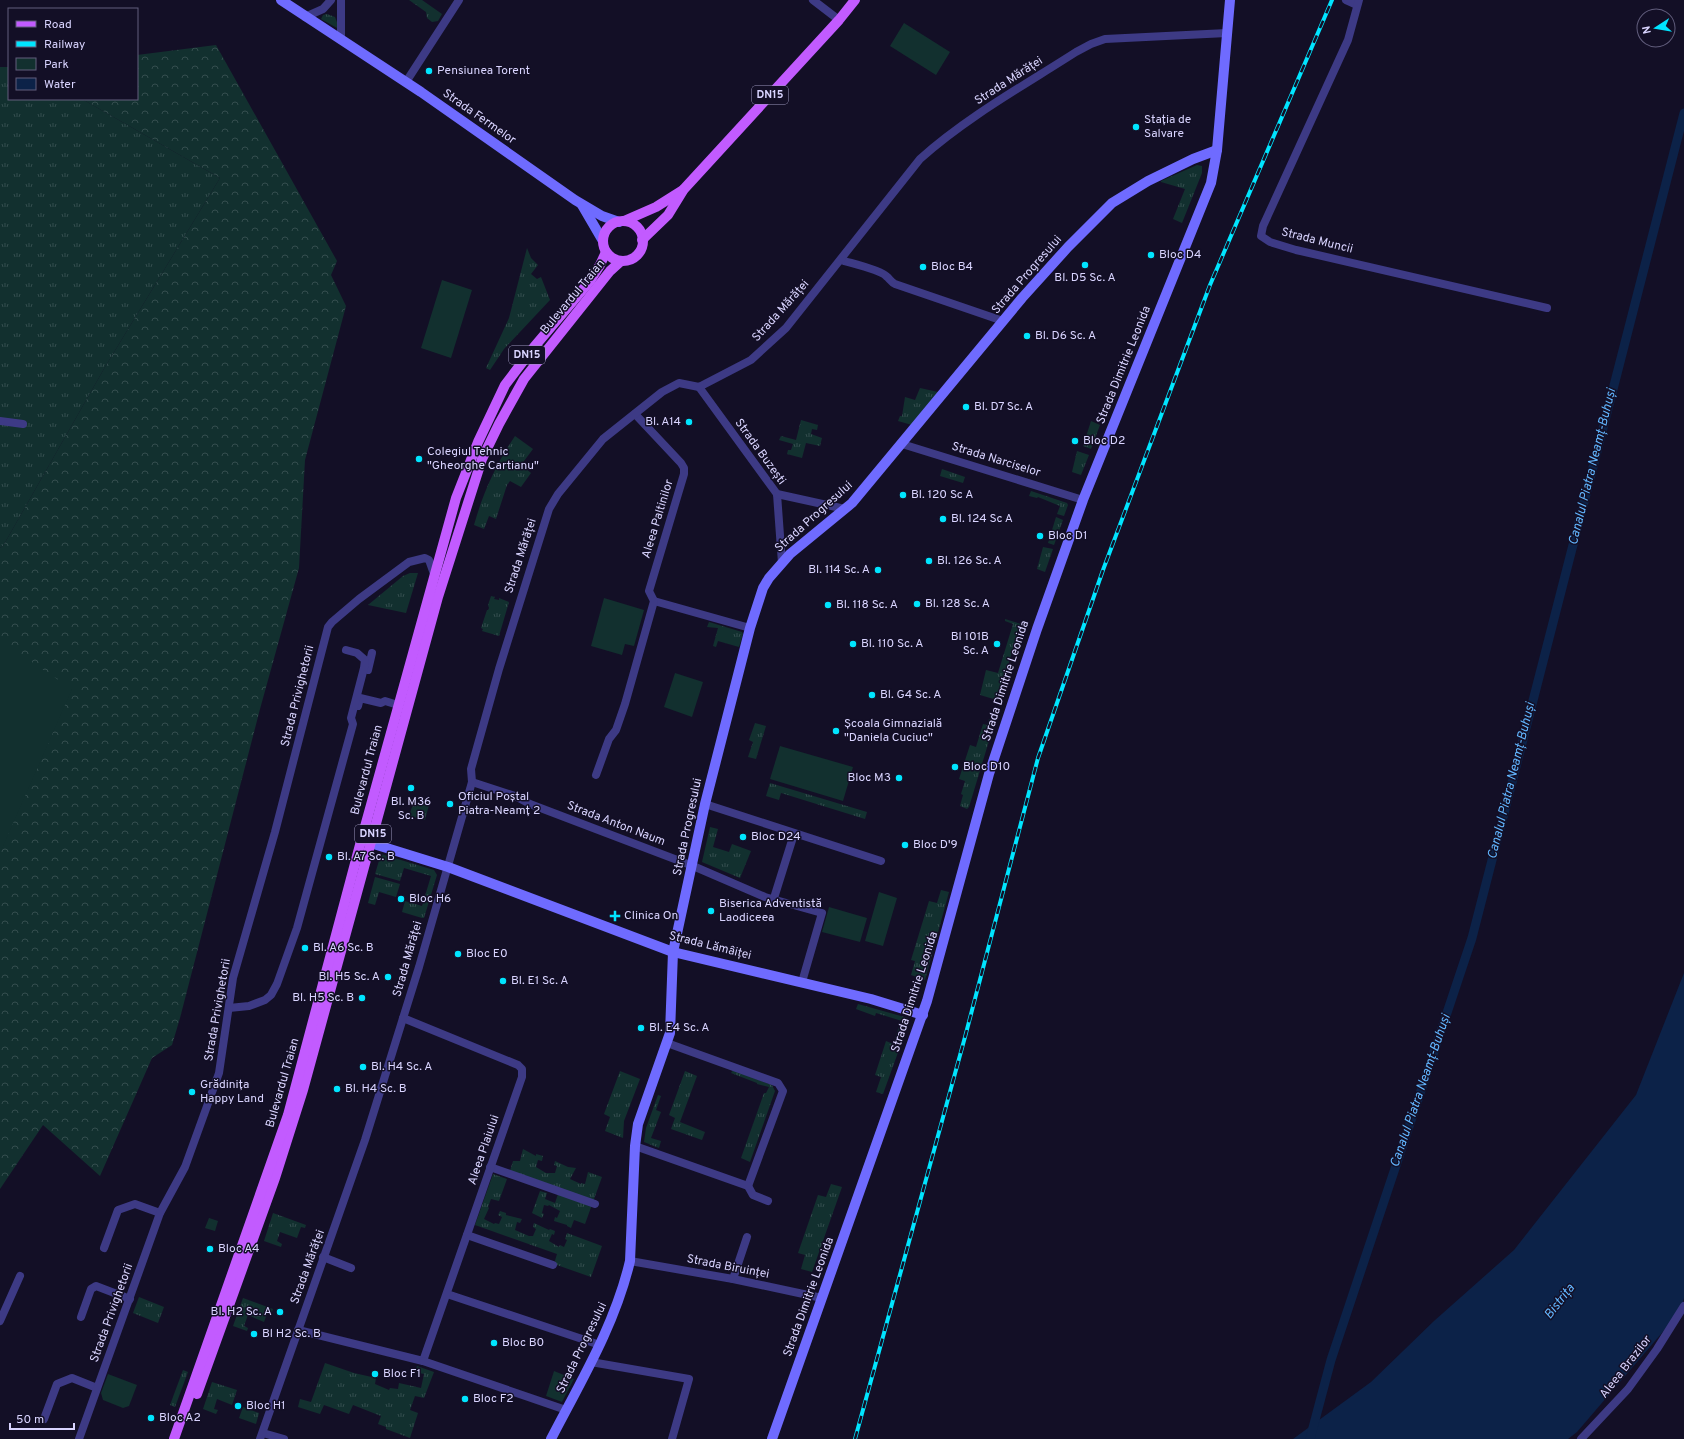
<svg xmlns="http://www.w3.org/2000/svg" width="1684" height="1439" font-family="Overpass,sans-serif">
<defs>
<pattern id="grass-tufts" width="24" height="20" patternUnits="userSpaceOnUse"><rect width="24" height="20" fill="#12302f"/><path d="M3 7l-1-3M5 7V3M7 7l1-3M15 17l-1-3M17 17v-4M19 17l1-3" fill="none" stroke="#344d4e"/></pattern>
<pattern id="forest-crowns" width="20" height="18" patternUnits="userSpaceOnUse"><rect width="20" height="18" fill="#12302f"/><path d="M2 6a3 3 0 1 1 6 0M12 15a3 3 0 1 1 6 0" fill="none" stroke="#344d4e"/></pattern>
</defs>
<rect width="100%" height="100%" fill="#130f26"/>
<!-- grass -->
<g fill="url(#grass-tufts)">
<polygon points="409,0 422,0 442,14 438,21 432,22 427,18 426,12"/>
<polygon points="327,14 335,17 338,25 337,28 321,19 323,15"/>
<polygon points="0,67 9,67 9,99 82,99 220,178 105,367 3,546 0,548"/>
<polygon points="1197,165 1202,166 1202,173 1182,223 1173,219 1185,189 1161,182 1161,181"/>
<polygon points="527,248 531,258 538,265 531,274 537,279 541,277 550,300 504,349 490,370 486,368 509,318"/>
<polygon points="920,388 938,392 912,425 898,421 900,416 902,416 905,397 915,400"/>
<polygon points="801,420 818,425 817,430 812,429 811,434 822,438 820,446 806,443 802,458 787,454 788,450 791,450 793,444 779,440 781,436 796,440"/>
<polygon points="1091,421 1100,425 1091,449 1083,446"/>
<path d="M515 436 533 449 521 465 531 473 521 487 510 481 507 485 496 519 489 516 484 529 474 525C483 493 496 464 515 436Z"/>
<polygon points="1077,451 1089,455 1081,475 1072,472"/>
<polygon points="942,469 965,477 963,483 940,476"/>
<polygon points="1031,491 1067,503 1068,505 1064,516 1057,514 1060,506 1038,497 1037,498 1029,496"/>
<polygon points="1056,517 1063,520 1054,545 1048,543"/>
<polygon points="1043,547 1053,549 1045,572 1037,569"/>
<polygon points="410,573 418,573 406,613 368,605 403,576"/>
<polygon points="491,596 495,597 494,599 499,600 499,598 509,602 499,636 482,631 483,629 481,628 487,610 488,610 489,608 488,605"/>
<polygon points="1005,619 1021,624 997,700 980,695 986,670 998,673 1013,624 1005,621"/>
<polygon points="709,622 742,632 743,634 739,647 718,641 716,647 713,646 718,628 707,627"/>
<polygon points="989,719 995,721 969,807 967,809 960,806 963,795 961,794 965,781 959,779 970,745 976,747 983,724 987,725"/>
<polygon points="755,723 766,726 756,759 748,757 753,742 749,740"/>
<polygon points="770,783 867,812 865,819 781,793 779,800 766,796"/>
<polygon points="414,801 429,805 425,820 409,816"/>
<polygon points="710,827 718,829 713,847 729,852 732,844 751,851 740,878 702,862"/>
<polygon points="381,854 434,870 437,875 424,918 422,918 402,912 405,901 422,906 431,876 404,868 400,881 375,874"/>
<polygon points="375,877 400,884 396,897 379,892 375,905 368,903"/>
<polygon points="941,890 949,892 925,980 911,975 915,961 911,960 929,901 937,903"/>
<polygon points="858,1004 908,1018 909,1022 883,1094 876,1092 881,1077 875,1075 886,1041 893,1044 899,1027 900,1027 902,1021 876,1013 875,1016 856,1009"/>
<polygon points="733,1070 772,1085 775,1091 750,1162 741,1158 764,1093 766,1093 769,1087 757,1084 757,1083 731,1073"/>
<polygon points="620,1071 640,1079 624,1121 623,1138 605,1131 610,1117 604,1114"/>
<polygon points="685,1071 697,1076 680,1122 705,1132 702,1140 671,1129 675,1118 669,1115"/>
<polygon points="658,1095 661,1096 656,1110 661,1112 651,1138 661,1141 659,1148 644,1142 646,1128"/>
<polygon points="523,1149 536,1156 536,1154 543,1156 542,1161 538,1160 536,1167 546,1173 555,1173 557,1166 554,1165 555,1161 568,1167 576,1168 570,1179 581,1184 581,1183 585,1184 588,1172 602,1177 585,1224 574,1220 571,1228 567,1226 567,1225 554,1221 555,1217 557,1218 560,1211 549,1205 548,1206 544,1205 542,1213 544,1214 542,1218 532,1213 540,1191 547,1193 545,1199 555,1203 559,1191 509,1174 513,1161 520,1161"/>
<polygon points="493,1174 507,1179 499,1201 491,1199 488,1207 489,1208 484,1219 494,1224 495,1223 499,1224 502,1217 498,1215 500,1211 506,1213 506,1215 522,1219 520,1223 517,1222 515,1230 529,1236 533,1236 536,1229 533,1227 534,1223 549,1230 550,1229 555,1231 554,1235 552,1234 549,1241 559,1247 560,1245 564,1247 567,1240 565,1239 567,1233 602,1246 591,1277 554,1264 557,1254 475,1225"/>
<polygon points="831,1184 842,1187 812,1272 801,1269 805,1255 798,1253 818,1195 826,1197"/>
<polygon points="273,1213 306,1225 305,1228 301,1227 297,1238 280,1232 277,1241 282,1244 281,1247 264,1241"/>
<polygon points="209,1218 218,1221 215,1231 205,1228"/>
<polygon points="139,1297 164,1307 158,1323 133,1313"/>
<polygon points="243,1298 273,1309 272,1312 268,1311 264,1322 248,1315 244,1326 248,1328 247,1331 233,1326"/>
<polygon points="325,1363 354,1373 376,1378 375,1384 389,1390 390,1388 398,1389 399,1383 421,1388 424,1374 415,1372 417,1366 434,1372 424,1398 415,1396 410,1410 418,1413 410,1438 386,1429 386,1427 378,1424 381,1416 353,1405 349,1414 324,1405 320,1414 298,1407 300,1399 311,1402"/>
<polygon points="183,1370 188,1372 175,1407 170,1405"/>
<polygon points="212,1382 237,1390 232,1405 217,1399 214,1409 218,1410 216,1414 203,1409"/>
<polygon points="243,1407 259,1413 256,1424 239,1418"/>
</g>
<!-- forest -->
<polygon fill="url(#forest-crowns)" points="216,45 337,261 331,275 346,306 305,460 299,568 260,709 180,1018 172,1045 152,1058 100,1176 43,1125 0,1189 0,548 3,546 105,367 220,178 82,99 137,99 137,55"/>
<!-- park -->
<g fill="#12302f">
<polygon points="904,23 950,52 936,75 890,46"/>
<polygon points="442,280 472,290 451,358 421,348"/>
<polygon points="604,598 644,610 634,646 625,644 622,655 591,646"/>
<polygon points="0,641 72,689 0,853"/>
<polygon points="675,673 703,682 692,717 664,707"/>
<polygon points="780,746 853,767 843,801 770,779"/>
<polygon points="879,892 897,898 883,946 865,941"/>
<polygon points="829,907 867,918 860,942 822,932"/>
<polygon points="554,1371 574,1379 562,1402 546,1396"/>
<polygon points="108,1374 137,1385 129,1406 123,1408 103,1400 101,1393"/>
</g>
<!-- water -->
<polygon fill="#0c2248" points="1684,973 1684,1298 1681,1309 1667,1327 1577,1432 1568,1439 1293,1439 1371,1382 1434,1321 1514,1250 1636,1095"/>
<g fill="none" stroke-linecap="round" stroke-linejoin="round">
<!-- canal -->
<polyline stroke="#0c2248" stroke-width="9" points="1310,1439 1331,1360 1472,938 1684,113"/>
<!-- street -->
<g stroke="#3d3a85" stroke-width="8">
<polyline points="813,0 839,20"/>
<polyline points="1346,0 1357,5"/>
<polyline points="1359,0 1348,40 1263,226 1261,236 1270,242 1296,250 1547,308"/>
<polyline points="305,17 323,9 331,0"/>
<polyline points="341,40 341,0"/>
<polyline points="406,82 459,0"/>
<path d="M841 260C850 263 881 270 886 276 890 279 891 282 895 284L1003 321"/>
<polyline points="699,387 777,494 782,563"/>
<polyline points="0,421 23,424"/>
<polyline points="902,444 1083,500"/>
<polyline points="777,494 845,509"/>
<polyline points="654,601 750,628"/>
<polyline points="368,670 372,653"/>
<polyline points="358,706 360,698 381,703 385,701 398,705"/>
<polyline points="596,775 609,739 616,730 625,704 654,601 649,591 684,474 684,468 681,463 635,414"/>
<polyline points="472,782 515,796 530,804 693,866 765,897 822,913 802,982"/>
<polyline points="705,804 881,861"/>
<polyline points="774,898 794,834"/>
<polyline points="229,1008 249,1006 265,1000 271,995 277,984 297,928 353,724 351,718 364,668 365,660 357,653 346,650"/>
<polyline points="667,1043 778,1083 783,1091 748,1186"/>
<polyline points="635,1146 748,1186 753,1195 768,1201"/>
<polyline points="490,1167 595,1204"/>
<polyline points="467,1235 553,1265"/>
<polyline points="104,1248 118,1210 135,1204 160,1213"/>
<polyline points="323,1257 351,1268"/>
<polyline points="630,1261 733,1279 822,1298"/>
<polyline points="733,1279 747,1237"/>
<polyline points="447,1294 600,1345"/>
<polyline points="81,1317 91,1289 96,1286 130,1299"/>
<polyline points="0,1321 20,1276"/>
<polyline points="298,1330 423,1361 522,1077 522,1069 518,1065 403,1018"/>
<polyline points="423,1361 566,1410"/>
<polyline points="591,1362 689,1379 672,1439"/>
<polyline points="44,1419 57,1384 72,1378 97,1388"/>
<polyline points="263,1433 284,1439"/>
<polyline points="79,1439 160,1213 185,1167 219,1073 233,978 275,832 328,627 332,622 359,599 409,562 425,558 429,560 434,574"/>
<path d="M260 1439 365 1140 419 967 472 782 471 769 499 669 549 509 558 494 603 439 662 392 679 383 699 387 751 360 786 328 920 159C967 117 1023 86 1076 52L1091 44 1105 39 1227 33"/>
<polyline points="1581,1439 1628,1389 1657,1349 1684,1306"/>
</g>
<!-- secondary -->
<g stroke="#6f6bff" stroke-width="10">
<polyline points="281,0 421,92 575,200 602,216 619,222"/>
<polyline points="582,205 603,241"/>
<polyline points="364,841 448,867 673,952 871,999 923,1015"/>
<path d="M551 1439C581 1381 615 1325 630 1261L635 1146 638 1124 670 1033 673 952 705 804 750 628 763 588 769 578 790 554 852 503 1022 298 1068 247 1112 203 1148 181 1193 159 1217 150"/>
<polyline points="772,1439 927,1001 989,774 1037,629 1083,500 1211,183 1217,150 1230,0"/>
</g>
<!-- primary -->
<g stroke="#c25bff" stroke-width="10">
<polyline points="624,221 656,207 683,190"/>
<circle cx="623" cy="241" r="20"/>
<polyline points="642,240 668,215 684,189 839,20 855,0"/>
<polyline points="197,1394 275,1178 303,1090 438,597 482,459 499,424 524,379 610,271 621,261"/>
<polyline points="174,1439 288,1115 361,841 456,498 478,442 505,385 534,347 590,281 600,265 606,252"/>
</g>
<defs>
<polyline id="rail" points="855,1439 965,1037 1038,758 1103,570 1210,285 1332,0"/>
</defs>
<!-- rail casing -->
<use href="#rail" stroke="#00e5ff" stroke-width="4"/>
<!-- rail -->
<use href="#rail" stroke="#130f26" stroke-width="2.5" stroke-dasharray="8" stroke-linecap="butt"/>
</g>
<!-- markers -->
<g fill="#00e5ff" stroke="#130f26" stroke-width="1.5">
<circle cx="429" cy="71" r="4"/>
<circle cx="1136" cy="127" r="4"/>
<circle cx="1151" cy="255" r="4"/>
<circle cx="1085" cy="265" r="4"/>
<circle cx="923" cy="267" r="4"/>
<circle cx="1027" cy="336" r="4"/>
<circle cx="966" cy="407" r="4"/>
<circle cx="689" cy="422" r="4"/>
<circle cx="1075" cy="441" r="4"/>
<circle cx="419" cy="459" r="4"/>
<circle cx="903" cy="495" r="4"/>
<circle cx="943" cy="519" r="4"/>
<circle cx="1040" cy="536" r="4"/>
<circle cx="929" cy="561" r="4"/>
<circle cx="878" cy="570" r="4"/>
<circle cx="917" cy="604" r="4"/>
<circle cx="828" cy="605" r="4"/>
<circle cx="853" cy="644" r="4"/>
<circle cx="997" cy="644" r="4"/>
<circle cx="872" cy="695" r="4"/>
<circle cx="836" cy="731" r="4"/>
<circle cx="955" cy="767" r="4"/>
<circle cx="899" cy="778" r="4"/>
<circle cx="411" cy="788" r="4"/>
<circle cx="450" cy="804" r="4"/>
<circle cx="743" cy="837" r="4"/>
<circle cx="905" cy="845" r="4"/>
<circle cx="329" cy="857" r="4"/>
<circle cx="401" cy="899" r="4"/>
<circle cx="711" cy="911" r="4"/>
<path d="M613 910h4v4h4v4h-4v4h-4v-4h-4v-4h4z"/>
<circle cx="305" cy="948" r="4"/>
<circle cx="458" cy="954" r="4"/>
<circle cx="388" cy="977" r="4"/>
<circle cx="503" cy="981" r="4"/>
<circle cx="362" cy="998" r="4"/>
<circle cx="641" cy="1028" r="4"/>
<circle cx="363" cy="1067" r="4"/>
<circle cx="337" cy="1089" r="4"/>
<circle cx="192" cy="1092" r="4"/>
<circle cx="210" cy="1249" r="4"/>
<circle cx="280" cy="1312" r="4"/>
<circle cx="254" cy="1334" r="4"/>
<circle cx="494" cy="1343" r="4"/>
<circle cx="375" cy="1374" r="4"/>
<circle cx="465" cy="1399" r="4"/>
<circle cx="238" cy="1406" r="4"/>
<circle cx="151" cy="1418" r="4"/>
</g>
<g text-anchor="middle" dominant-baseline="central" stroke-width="3" stroke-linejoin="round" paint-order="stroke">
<!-- shield labels -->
<g fill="#130f26" stroke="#9e99be" stroke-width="1">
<rect x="752" y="86" width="36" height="18" rx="3"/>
<rect x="509" y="346" width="36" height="18" rx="3"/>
<rect x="355" y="825" width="36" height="18" rx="3"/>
</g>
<g font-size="11" font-weight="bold" fill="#d9d4ff">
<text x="770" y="95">DN15</text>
<text x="527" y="355">DN15</text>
<text x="373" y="834">DN15</text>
</g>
<!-- poi labels -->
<g font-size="12" fill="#d9d4ff" stroke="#130f26" text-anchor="start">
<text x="437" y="71">Pensiunea Torent</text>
<text x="1144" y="120">Stația de<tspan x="1144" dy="14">Salvare</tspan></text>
<text x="1159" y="255">Bloc D4</text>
<text x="931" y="267">Bloc B4</text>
<text x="1085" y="278" text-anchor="middle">Bl. D5 Sc. A</text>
<text x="1035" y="336">Bl. D6 Sc. A</text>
<text x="974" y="407">Bl. D7 Sc. A</text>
<text x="681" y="422" text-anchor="end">Bl. A14</text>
<text x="1083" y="441">Bloc D2</text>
<text x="427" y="452">Colegiul Tehnic<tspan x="427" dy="14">"Gheorghe Cartianu"</tspan></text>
<text x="911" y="495">Bl. 120 Sc A</text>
<text x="951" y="519">Bl. 124 Sc A</text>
<text x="1048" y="536">Bloc D1</text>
<text x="937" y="561">Bl. 126 Sc. A</text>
<text x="870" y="570" text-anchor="end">Bl. 114 Sc. A</text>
<text x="925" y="604">Bl. 128 Sc. A</text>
<text x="836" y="605">Bl. 118 Sc. A</text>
<text x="989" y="637" text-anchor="end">Bl 101B<tspan x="989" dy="14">Sc. A</tspan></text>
<text x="861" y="644">Bl. 110 Sc. A</text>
<text x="880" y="695">Bl. G4 Sc. A</text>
<text x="844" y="724">Școala Gimnazială<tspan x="844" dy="14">"Daniela Cuciuc"</tspan></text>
<text x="963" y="767">Bloc D10</text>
<text x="891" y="778" text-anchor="end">Bloc M3</text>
<text x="458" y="797">Oficiul Poștal<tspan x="458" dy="14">Piatra-Neamț 2</tspan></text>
<text x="411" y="802" text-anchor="middle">Bl. M36<tspan x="411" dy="14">Sc. B</tspan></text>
<text x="751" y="837">Bloc D24</text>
<text x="913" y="845">Bloc D'9</text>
<text x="337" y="857">Bl. A7 Sc. B</text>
<text x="409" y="899">Bloc H6</text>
<text x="719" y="904">Biserica Adventistă<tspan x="719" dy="14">Laodiceea</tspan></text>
<text x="624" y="916">Clinica On</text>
<text x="313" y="948">Bl. A6 Sc. B</text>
<text x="466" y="954">Bloc E0</text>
<text x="380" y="977" text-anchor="end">Bl. H5 Sc. A</text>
<text x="511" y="981">Bl. E1 Sc. A</text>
<text x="354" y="998" text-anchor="end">Bl. H5 Sc. B</text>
<text x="649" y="1028">Bl. E4 Sc. A</text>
<text x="371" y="1067">Bl. H4 Sc. A</text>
<text x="200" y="1085">Grădinița<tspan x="200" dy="14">Happy Land</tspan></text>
<text x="345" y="1089">Bl. H4 Sc. B</text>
<text x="218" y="1249">Bloc A4</text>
<text x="272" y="1312" text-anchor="end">Bl. H2 Sc. A</text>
<text x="262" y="1334">Bl H2 Sc. B</text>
<text x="502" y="1343">Bloc B0</text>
<text x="383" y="1374">Bloc F1</text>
<text x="473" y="1399">Bloc F2</text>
<text x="246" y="1406">Bloc H1</text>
<text x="159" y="1418">Bloc A2</text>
</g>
<!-- street labels -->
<g font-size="12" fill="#d9d4ff" stroke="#130f26">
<text transform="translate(1009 81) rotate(-33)">Strada Mărăței</text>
<text transform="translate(479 117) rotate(35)">Strada Fermelor</text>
<text transform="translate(1317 241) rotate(14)">Strada Muncii</text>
<text transform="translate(1027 275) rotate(-49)">Strada Progresului</text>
<text transform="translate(573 297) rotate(-50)">Bulevardul Traian</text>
<text transform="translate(781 311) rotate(-48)">Strada Mărăței</text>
<text transform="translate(1124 365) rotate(-68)">Strada Dimitrie Leonida</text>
<text transform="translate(760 452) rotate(54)">Strada Buzești</text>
<text transform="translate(996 460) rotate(17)">Strada Narciselor</text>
<text transform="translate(814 517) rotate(-42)">Strada Progresului</text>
<text transform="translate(658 519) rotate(-73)">Aleea Paltinilor</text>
<text transform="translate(521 556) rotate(-72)">Strada Mărăței</text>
<text transform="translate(1006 681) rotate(-72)">Strada Dimitrie Leonida</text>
<text transform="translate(298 696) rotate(-76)">Strada Privighetorii</text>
<text transform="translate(367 770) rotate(-75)">Bulevardul Traian</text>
<text transform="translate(616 824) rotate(21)">Strada Anton Naum</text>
<text transform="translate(688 827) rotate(-78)">Strada Progresului</text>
<text transform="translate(710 946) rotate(14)">Strada Lămâiței</text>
<text transform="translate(408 959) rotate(-74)">Strada Mărăței</text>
<text transform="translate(915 992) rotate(-72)">Strada Dimitrie Leonida</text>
<text transform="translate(218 1010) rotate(-80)">Strada Privighetorii</text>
<text transform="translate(283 1083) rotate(-74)">Bulevardul Traian</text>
<text transform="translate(484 1150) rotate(-71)">Aleea Plaiului</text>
<text transform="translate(308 1267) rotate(-70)">Strada Mărăței</text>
<text transform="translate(728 1267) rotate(11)">Strada Biruinței</text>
<text transform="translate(809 1297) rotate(-70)">Strada Dimitrie Leonida</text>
<text transform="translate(112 1313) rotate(-70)">Strada Privighetorii</text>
<text transform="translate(582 1348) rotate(-64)">Strada Progresului</text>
<text transform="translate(1626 1367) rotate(-52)">Aleea Brazilor</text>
</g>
<!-- water labels -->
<g font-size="13" font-style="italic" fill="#62b6ff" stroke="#130f26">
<text transform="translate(1593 467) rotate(-76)">Canalul Piatra Neamț-Buhuși</text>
<text transform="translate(1512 781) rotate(-76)">Canalul Piatra Neamț-Buhuși</text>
<text transform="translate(1421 1091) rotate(-71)">Canalul Piatra Neamț-Buhuși</text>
<text transform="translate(1560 1302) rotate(-52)">Bistrița</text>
</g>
</g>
<!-- legend -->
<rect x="8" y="8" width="130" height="92" fill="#130f26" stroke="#625e7d"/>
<rect x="16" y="21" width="20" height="6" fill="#c25bff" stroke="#625e7d"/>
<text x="44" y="28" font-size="12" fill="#d9d4ff">Road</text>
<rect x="16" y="41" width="20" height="6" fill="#00e5ff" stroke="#625e7d"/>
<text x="44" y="48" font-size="12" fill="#d9d4ff">Railway</text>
<rect x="16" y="58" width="20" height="12" fill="#12302f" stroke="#625e7d"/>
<text x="44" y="68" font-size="12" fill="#d9d4ff">Park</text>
<rect x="16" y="78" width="20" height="12" fill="#0c2248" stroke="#625e7d"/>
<text x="44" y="88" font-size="12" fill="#d9d4ff">Water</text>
<!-- north arrow -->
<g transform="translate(1656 28) rotate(258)"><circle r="19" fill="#130f26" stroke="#625e7d"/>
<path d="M0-3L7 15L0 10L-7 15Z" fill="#00e5ff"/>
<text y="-6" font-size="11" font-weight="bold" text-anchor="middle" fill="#d9d4ff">N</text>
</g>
<!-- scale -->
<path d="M10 1423v6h64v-6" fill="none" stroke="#d9d4ff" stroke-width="2"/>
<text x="16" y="1423" font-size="12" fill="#d9d4ff" stroke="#130f26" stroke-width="3" paint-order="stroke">50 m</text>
</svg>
